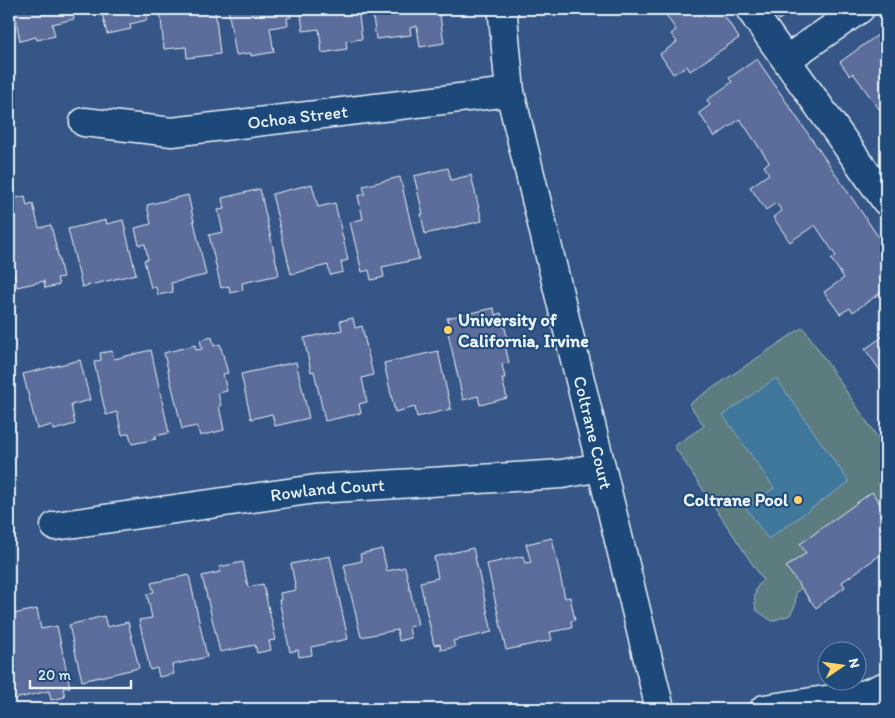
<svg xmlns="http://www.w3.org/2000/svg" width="895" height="718" font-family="Itim,sans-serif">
<rect width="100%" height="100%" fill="#1f4a7a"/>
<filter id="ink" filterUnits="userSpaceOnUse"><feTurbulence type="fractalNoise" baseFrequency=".02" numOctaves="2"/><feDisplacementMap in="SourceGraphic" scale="10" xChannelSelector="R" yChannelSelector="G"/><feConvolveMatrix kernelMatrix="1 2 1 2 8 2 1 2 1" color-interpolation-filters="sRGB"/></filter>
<g filter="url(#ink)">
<!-- built -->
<path fill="#365786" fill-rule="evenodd" d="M9 9H886V709H9ZM828 650H858V680H828Z"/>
<!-- green -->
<path fill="#5b7b7f" stroke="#a2b6bc" d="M803 327 886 450V549L810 601 802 588 796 592 795 606 790 615 772 621 756 610C754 598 753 588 763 580L674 446 704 426 689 404Z"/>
<!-- water -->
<polygon fill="#40789b" stroke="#83a8c0" points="776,378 849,482 768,539 746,508 774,488 723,415"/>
<!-- building -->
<g fill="#5d6d9b" stroke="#e8f1f8">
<polygon points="14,9 72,9 74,19 52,24 55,36 37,40 36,37 20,41"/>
<polygon points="85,9 145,9 147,20 130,24 131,29 107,34 101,9 86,12"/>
<polygon points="160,9 215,9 220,54 187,58 186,47 164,49"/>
<polygon points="228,9 289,9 291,17 287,18 288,25 270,28 274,52 251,56 251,53 236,55"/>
<polygon points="304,9 358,9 362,39 346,41 347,49 322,53 319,29 303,31 301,14 305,14"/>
<polygon points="372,9 439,9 444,43 420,47 417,26 410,28 411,35 376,39"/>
<polygon points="662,9 720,9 739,38 690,71 687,66 673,74 660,54 677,42 671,34 676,30"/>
<polygon points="771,9 794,9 779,20"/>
<polygon points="886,29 886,111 883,106 879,109 853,73 850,76 840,62"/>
<polygon points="757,59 886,248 886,289 853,312 850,308 840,314 824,292 844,278 831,259 836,256 815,225 790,242 773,217 782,211 776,203 766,210 750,187 769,174 764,166 769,162 740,119 715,137 699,113 710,105 707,100 732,82 729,78"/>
<polygon points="448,168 451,180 471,175 482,221 425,234 421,214 423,214 414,176"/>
<polygon points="400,177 419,259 382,267 384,277 371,280 369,270 362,272 350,222 363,219 358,196 365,194 363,186"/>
<polygon points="312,184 318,207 335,203 348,260 341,262 343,272 330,275 328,265 291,274 272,194"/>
<polygon points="260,189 279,275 242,283 243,290 230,293 229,286 221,288 209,235 223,232 218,210 224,209 222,198"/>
<polygon points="188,195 206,275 171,283 173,292 158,295 156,287 151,288 144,260 148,259 145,244 139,245 135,228 151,224 147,205"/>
<polygon points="25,196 27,206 33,204 39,228 51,225 63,277 57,278 59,285 45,288 44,281 17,287 10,257 9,257 9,200"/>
<polygon points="106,220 107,224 123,220 136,274 82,287 68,229"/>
<polygon points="494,308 495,315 501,313 509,344 505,345 509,363 502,364 505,378 502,378 507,398 480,405 478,396 463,400 447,328 449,328 447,318"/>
<polygon points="353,318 355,328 362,326 373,375 362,378 367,402 359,404 361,413 325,421 314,371 311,372 304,338 342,330 340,321"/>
<polygon points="886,329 886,370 882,373 865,349 882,337 879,334"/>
<polygon points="212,337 214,346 220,344 228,373 223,374 227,391 218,393 221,406 219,406 224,430 200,436 197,426 182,429 164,353 195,345 196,350 202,349 200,340"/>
<polygon points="151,350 169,433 155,436 156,439 132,444 129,433 122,435 117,412 106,415 94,362 101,360 100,353 112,351 114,359"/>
<polygon points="438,351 451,409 417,417 415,407 395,412 384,363"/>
<polygon points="80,360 90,400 71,405 75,424 54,430 52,425 37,429 23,374"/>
<polygon points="296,362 309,418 275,426 272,414 251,419 241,374"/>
<polygon points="872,492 886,513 886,551 842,582 845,587 816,608 786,567 806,553 800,544"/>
<polygon points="552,538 565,598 570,597 575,620 571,621 572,628 550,632 552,640 506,650 487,564 523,556 525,563 531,562 526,544"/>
<polygon points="473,548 492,632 453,641 455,647 441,650 440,644 434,645 420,582 438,578 434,557"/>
<polygon points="382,549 387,571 405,567 418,625 409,627 411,638 399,641 397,630 361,637 344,565 362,561 360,554"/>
<polygon points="330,556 348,639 311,647 312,655 299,657 298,650 290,652 279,600 281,600 280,593 296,590 291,564"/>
<polygon points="243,562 248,587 263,584 276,640 269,641 271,650 257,653 255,645 220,652 202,576 220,572 219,567"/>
<polygon points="189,575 207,657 172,665 174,674 159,677 157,668 150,670 139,620 152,618 147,594 154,592 151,583"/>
<polygon points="37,609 41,629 57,626 70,687 63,688 65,697 51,700 49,691 14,699 9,677 9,615"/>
<polygon points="104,616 107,627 128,622 139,668 82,681 69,625"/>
</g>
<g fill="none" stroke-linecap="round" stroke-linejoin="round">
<defs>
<g id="minor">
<path id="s1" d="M504 9 503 16 510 92 660 709"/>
<polyline points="750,9 886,201"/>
<polyline points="787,59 860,9"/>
<path id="s2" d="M84 122 172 132 510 92"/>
<path id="s3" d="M55 526 316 489 562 474 601 467"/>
<polyline points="764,709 866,694 886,686"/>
</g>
</defs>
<!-- minor casing -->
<use href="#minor" stroke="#e8f1f8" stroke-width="31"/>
<!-- minor -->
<use href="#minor" stroke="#1f4a7a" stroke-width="28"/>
</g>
</g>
<!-- markers -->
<g fill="#ffd166" stroke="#1f4a7a" stroke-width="2">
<circle cx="448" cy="330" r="5"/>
<circle cx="798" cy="500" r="5"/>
</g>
<g text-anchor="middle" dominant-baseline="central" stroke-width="4" stroke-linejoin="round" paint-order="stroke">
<!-- street labels -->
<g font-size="18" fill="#e8f1f8" stroke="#1f4a7a">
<text stroke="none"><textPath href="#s2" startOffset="215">Ochoa Street</textPath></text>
<text stroke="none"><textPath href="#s1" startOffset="434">Coltrane Court</textPath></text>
<text stroke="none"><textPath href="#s3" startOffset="275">Rowland Court</textPath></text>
</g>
<!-- poi labels -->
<g font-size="18" font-weight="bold" fill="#e8f1f8" stroke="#1f4a7a" text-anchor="start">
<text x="458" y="320">University of<tspan x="458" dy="21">California, Irvine</tspan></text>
<text x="788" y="500" text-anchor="end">Coltrane Pool</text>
</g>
</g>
<!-- margin -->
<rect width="895" height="718" fill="none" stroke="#1f4a7a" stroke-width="30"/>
<rect x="15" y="15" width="865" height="688" fill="none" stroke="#e8f1f8" stroke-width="2" filter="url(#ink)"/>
<!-- north arrow -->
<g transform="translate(842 666) rotate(77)"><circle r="24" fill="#1f4a7a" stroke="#6f8dac"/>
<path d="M0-4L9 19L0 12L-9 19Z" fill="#ffd166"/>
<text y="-8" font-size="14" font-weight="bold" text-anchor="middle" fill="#e8f1f8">N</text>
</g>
<!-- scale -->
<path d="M30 680v8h101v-8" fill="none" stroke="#e8f1f8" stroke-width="2.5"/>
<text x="38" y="680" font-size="15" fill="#e8f1f8" stroke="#1f4a7a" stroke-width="4" paint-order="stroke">20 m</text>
</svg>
